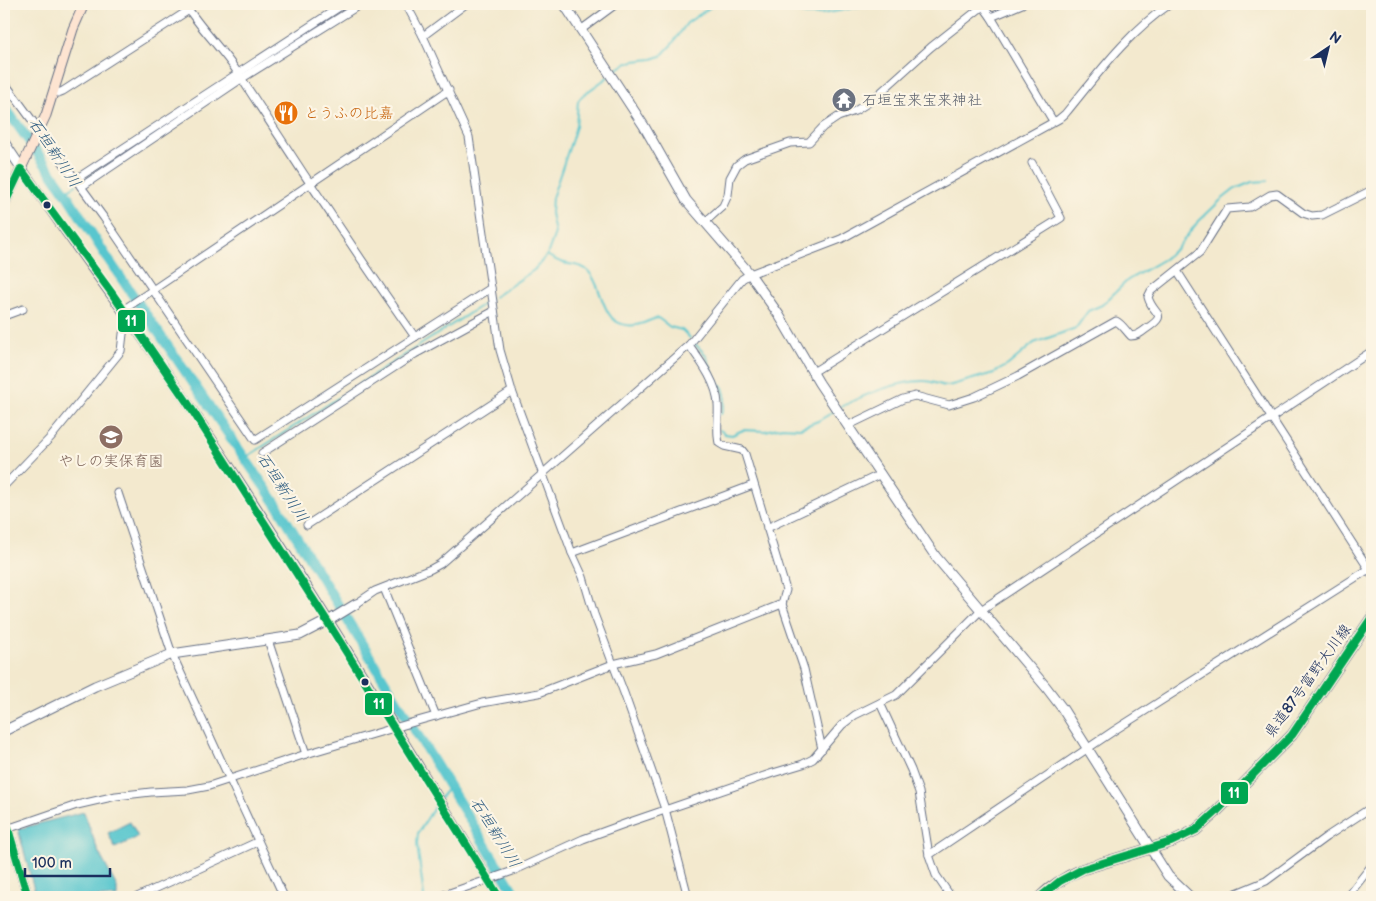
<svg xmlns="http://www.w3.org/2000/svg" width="1376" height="901" font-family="'Balsamiq Sans','Klee One',sans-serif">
<rect width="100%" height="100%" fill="#fcf5e5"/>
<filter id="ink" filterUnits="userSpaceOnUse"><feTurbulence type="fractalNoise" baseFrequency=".02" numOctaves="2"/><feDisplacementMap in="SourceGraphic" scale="10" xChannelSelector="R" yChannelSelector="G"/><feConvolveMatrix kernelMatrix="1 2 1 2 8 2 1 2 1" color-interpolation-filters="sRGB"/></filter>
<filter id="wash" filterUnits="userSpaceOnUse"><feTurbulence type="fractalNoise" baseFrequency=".0096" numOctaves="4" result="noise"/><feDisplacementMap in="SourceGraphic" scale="20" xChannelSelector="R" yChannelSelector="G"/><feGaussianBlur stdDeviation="1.12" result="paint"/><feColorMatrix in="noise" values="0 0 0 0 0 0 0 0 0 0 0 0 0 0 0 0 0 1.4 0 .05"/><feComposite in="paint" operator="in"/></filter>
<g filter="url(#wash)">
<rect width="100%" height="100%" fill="#f3e9ce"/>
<!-- water -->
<g fill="#59c6ce" stroke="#3a7a96">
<polygon points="84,812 98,851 117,887 117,897 36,897 18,829"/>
<polygon points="130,822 138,837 115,848 108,833"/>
</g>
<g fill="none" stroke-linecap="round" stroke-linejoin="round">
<!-- stream -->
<g stroke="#59c6ce" stroke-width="2">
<path d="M787 4C792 8 797 13 803 14 819 17 853 8 869 4"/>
<polyline points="293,42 352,4"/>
<polyline points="613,72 625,64 634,61 652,59 661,56 673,43 687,23 715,4"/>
<polyline points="81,182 149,137"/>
<polyline points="65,192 76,185"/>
<path d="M547 255C551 258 556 260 561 262 571 266 581 263 589 272 605 289 600 330 636 325 644 324 651 319 658 318L670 327 682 330 690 338"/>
<polyline points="494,297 534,270 547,255 555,233 551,213 552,198 572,139 576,126 578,101 583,95 608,77"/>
<polyline points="693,342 706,355 715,379 723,388 725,395 724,405 721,414"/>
<path d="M839 408C861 396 899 380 925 381 933 381 940 386 948 386L994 373 1008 365 1034 343 1076 328 1088 311 1102 305 1128 280 1164 259 1178 247 1197 223 1221 200 1235 189 1252 182 1267 181"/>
<polyline points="720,430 725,434 732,435 743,430 765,431 782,427 800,428 818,421 835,411"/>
<polyline points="245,458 490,300"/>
<polyline points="441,797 450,786"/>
<polyline points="424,897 417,844 418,833 437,803"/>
</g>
<!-- river -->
<polyline stroke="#59c6ce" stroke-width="10" points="4,106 65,192 108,259 277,505 517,897"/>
</g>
</g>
<g filter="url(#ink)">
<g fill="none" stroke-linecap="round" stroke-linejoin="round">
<defs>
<g id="minor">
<path d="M185 4C200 28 222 49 238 73 295 162 354 250 415 337"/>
<polyline points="406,4 423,36 469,137 500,350 512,391 572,553 583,577 594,614 624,693 665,809 688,897"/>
<polyline points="991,17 1022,4"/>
<polyline points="582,29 616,4"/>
<polyline points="423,36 466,4"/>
<polyline points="4,82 104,218 255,440 491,288"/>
<polyline points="54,92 58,93 63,91 189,10"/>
<polyline points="76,179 344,4"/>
<polyline points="81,187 241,79 361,4"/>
<polyline points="705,222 723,206 728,195 730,178 737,165 745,159 790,143 809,142 823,127 838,117 855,111 871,101 931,47 983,6 991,17 1053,121"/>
<polyline points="1177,271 1372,574"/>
<polyline points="123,310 449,90"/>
<polyline points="4,316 23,309"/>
<path d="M689 345C701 362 717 383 718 404 719 418 716 430 719 443L724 446 742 450 745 454 786 590 782 604 804 669 822 749"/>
<polyline points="813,372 1061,218 1032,163"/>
<path d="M849 425 903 399 915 396 949 405 974 397 1018 376 1116 321C1122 324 1126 331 1131 336 1137 336 1141 333 1146 329 1170 313 1153 316 1148 297L1151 291 1200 252 1227 209 1250 207 1270 195 1277 194 1303 213 1312 216 1322 215 1372 190"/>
<polyline points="262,453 415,354 494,311"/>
<polyline points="4,486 51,437 121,351 123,334 128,317"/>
<polyline points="118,493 172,654 284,897"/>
<polyline points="307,525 512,391"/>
<polyline points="767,528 881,474"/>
<polyline points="572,553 753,485"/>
<polyline points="384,588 436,716"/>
<path d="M356 604 375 591 431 569 440 564 689 345 742 279 750 274 841 239 1059 119 1065 114C1097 75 1127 33 1170 4"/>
<polyline points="268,640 306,754"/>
<polyline points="880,703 911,770 919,792 929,855 936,875 951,897"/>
<polyline points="4,830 77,805 116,796 151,792 188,790 209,786 306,754 421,720 482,703 539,693 613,664 656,654 782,604"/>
<polyline points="929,855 1115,730 1369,569"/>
<polyline points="137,897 257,842"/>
<polyline points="438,897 513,871 583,839 627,823 773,773 803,764 813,759 842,725 855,715 896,695 981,610 1372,351"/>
<polyline points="1227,897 1266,881 1326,837 1372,807"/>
<polyline points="1347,897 1372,865"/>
</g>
<g id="tertiary">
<polyline points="564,4 644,126 686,200 750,274 779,315 819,383 936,557 1046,687 1062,708 1168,876 1190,897"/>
<path d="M4 142C62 231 128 314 187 402 295 564 397 731 499 897"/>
<polyline points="333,618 356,604"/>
<polyline points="4,731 95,686 172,654 300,635 327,621"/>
<polyline points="4,815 28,897"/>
</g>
<polyline id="secondary" points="4,205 46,115 73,29 84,4"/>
<path id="primary" d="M1040 897C1052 885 1067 876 1083 869L1171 842 1196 830 1216 812 1292 735 1372 617"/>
</defs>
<!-- minor casing -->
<use href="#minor" stroke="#677085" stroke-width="9"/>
<!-- tertiary casing -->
<use href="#tertiary" stroke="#677085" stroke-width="11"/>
<!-- secondary casing -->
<use href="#secondary" stroke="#677085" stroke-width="11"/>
<!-- primary casing -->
<use href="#primary" stroke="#677085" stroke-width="12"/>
<!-- minor -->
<use href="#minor" stroke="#fff" stroke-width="7"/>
<!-- tertiary -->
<use href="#tertiary" stroke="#fff" stroke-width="9"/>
<!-- secondary -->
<use href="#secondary" stroke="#fde4d1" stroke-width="9"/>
<!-- primary -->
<use href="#primary" stroke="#fabb8b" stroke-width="10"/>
<defs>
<g id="bus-1">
<polyline points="4,205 21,169 111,292 187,402 327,621 499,897"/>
<polyline points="4,815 28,897"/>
<polyline points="1040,897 1060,881 1083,869 1171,842 1196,830 1216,812 1292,735 1372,617"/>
</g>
</defs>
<!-- bus-1 casing -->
<use href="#bus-1" stroke="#fcf5e5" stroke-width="11"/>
<!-- bus-1 -->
<use href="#bus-1" stroke="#00a651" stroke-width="8"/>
</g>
</g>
<!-- icons -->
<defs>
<symbol id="temple-disc" viewBox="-11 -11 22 22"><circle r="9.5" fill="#6b7280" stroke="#fcf5e5"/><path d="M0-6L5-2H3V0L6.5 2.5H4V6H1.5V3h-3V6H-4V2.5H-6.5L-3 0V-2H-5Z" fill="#fff"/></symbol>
<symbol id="restaurant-disc" viewBox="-11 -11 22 22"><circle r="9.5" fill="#e8710a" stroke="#fcf5e5"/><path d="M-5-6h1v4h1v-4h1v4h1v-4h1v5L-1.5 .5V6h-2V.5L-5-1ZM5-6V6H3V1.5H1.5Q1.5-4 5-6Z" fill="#fff"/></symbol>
<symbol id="school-disc" viewBox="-11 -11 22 22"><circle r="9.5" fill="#8d6e63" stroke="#fcf5e5"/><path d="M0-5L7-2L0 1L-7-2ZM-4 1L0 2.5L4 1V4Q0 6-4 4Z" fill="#fff"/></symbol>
</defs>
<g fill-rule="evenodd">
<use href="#temple-disc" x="830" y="86" width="28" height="28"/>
<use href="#restaurant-disc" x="272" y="99" width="28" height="28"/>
<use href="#school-disc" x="97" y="423" width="28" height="28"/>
</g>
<!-- markers -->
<g fill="#1b2f5e" stroke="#fcf5e5" stroke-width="2">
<circle cx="47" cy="205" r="4.5"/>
<circle cx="365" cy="682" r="4.5"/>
</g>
<g text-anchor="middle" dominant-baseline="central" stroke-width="4.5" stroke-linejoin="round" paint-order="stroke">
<!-- worship labels -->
<g font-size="15" fill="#5b616d" stroke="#fcf5e5" text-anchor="start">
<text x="862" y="100">石垣宝来宝来神社</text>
</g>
<!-- food labels -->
<g font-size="15" fill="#c56008" stroke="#fcf5e5" text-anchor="start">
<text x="304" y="113">とうふの比嘉</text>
</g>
<!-- education labels -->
<g font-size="15" fill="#785e54" stroke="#fcf5e5">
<text x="111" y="461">やしの実保育園</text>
</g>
<!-- street labels -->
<g font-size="15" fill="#1b2f5e" stroke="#fcf5e5">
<text transform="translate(1308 681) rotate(-54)">県道87号富野大川線</text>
</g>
<!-- water labels -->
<g font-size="16" font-style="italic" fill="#2e5c80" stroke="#fcf5e5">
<text transform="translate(54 153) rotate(56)">石垣新川川</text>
<text transform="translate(282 488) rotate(57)">石垣新川川</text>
<text transform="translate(495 833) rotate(58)">石垣新川川</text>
</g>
</g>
<g stroke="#fcf5e5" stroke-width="2">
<rect x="117" y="309" width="29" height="24" rx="5" fill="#00a651"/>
<rect x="364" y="692" width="29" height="24" rx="5" fill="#00a651"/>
<rect x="1220" y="781" width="29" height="24" rx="5" fill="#00a651"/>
</g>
<g font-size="14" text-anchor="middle" font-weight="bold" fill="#fff">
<text x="131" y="326">11</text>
<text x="379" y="709">11</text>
<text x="1234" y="798">11</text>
</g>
<!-- margin -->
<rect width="1376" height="901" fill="none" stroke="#fcf5e5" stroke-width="20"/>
<!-- north arrow -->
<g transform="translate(1328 48) rotate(35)" stroke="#fcf5e5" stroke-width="4" paint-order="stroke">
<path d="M0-4L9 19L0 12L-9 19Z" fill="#1b2f5e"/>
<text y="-8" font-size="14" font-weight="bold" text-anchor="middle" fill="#1b2f5e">N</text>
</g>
<!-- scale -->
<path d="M25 868v8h85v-8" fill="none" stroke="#1b2f5e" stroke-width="2.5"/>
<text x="32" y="868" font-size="15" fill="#1b2f5e" stroke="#fcf5e5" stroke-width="4" paint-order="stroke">100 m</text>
</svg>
